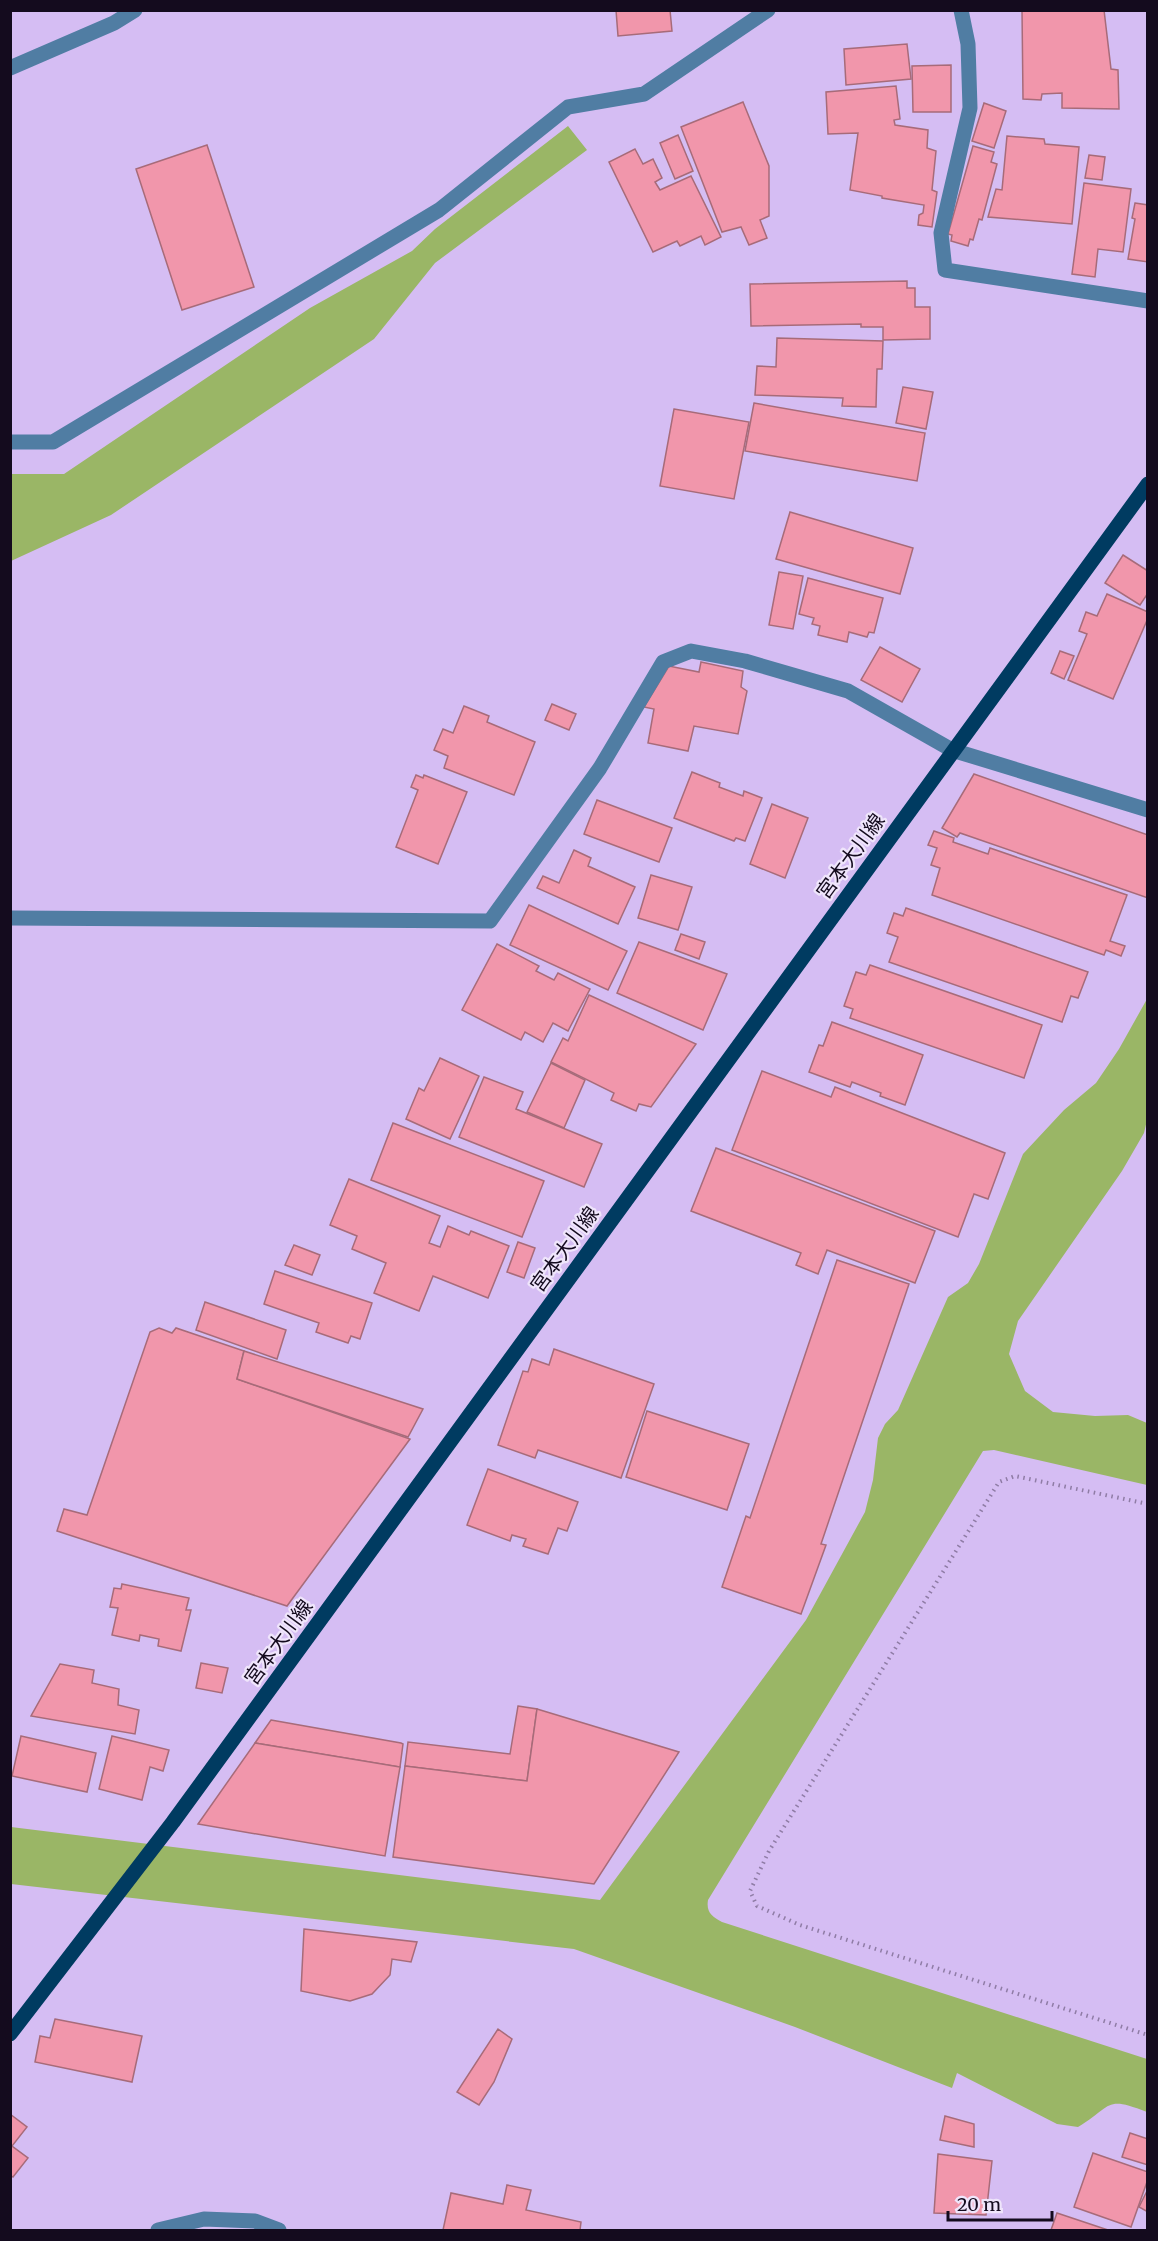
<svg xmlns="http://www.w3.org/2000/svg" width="1158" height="2241" font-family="Merriweather,'Noto Sans JP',serif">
<rect width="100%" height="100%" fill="#d5bdf3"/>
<!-- water -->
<g fill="#9ab666">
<polygon points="568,126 587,150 435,263 374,339 111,515 11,561 11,474 64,474 310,308 412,251 435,229"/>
<path d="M1147 999 1148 1116 1144 1133 1122 1171 1018 1321 1009 1354 1025 1391 1053 1412 1095 1416 1128 1415 1147 1423V1485L994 1450 983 1451 708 1900C706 1912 712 1917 722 1922L1147 2059V2112C1104 2095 1113 2106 1078 2127L1057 2124 957 2073 952 2088 795 2027 574 1949 11 1884V1827L600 1900 806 1620 865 1512 873 1480 878 1438 885 1424 898 1410 948 1297 968 1283 979 1264 1023 1154 1064 1110 1096 1083 1119 1049Z"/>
</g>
<!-- building -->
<g fill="#f196ab" stroke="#a76b79" stroke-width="1.5">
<polygon points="616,10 670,10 672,31 618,36"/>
<polygon points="1022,10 1104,10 1111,69 1118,70 1119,109 1062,108 1062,93 1042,94 1041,100 1023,99"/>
<polygon points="907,44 911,79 846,85 844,49"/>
<polygon points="951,65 951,112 913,112 912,66"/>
<polygon points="896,86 900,119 894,120 895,125 928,130 927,148 936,151 932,190 937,192 932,227 918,225 919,215 923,213 924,205 882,198 882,196 850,190 858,133 828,134 826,92"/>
<polygon points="743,102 769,166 769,216 760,220 767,238 749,245 741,227 722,232 681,127"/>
<polygon points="984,103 1006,111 994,148 972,141"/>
<polygon points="678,135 693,171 675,179 660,143"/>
<polygon points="1007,136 1044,139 1045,144 1079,147 1072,224 988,217 996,189 1002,190"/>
<polygon points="207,145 254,287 182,310 136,169"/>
<polygon points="973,146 994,152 991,162 997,164 982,220 979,219 973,240 970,239 968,246 951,241 952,235 948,234"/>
<polygon points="635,149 643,164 653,159 662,178 655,182 660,190 691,176 721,237 705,245 701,236 680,246 677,241 653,252 609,162"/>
<polygon points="1089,155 1105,157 1102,180 1085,178"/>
<polygon points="1084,183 1131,189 1123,252 1098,249 1095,277 1072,274"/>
<polygon points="1135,203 1148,205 1148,262 1128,259 1135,219 1132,218"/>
<polygon points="907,281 907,288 915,288 915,307 930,307 930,339 883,340 883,327 861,327 861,324 751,326 750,284"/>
<polygon points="777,338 883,341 882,369 877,369 876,407 842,406 843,398 755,395 757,366 776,367"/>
<polygon points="903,387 933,392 926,429 896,423"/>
<polygon points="754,403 925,433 917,481 745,451"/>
<polygon points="674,409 749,422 734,499 660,486"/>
<polygon points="790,512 913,548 900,594 776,559"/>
<polygon points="1123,555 1148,571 1148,593 1140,605 1105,583"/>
<polygon points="779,572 803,576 793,629 769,625"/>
<polygon points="808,578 883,598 874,633 869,632 867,637 849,632 847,642 818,635 820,626 812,624 814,618 799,614"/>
<polygon points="1107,594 1148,612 1148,618 1113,699 1068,680 1087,634 1079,631 1086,612 1097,616"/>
<polygon points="880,647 920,669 902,702 861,680"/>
<polygon points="1060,651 1074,656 1064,679 1051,673"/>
<polygon points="701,662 743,671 741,687 747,691 738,734 694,726 688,751 648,743 654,709 644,707 669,666 699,672"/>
<polygon points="552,704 576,714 569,730 545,720"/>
<polygon points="464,706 489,716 487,722 535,742 514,795 444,768 448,756 434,750 443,729 453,733"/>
<polygon points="692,772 720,783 719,787 743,796 744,791 762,798 745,841 736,838 734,841 674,818"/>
<polygon points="974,774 1148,835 1148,898 960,833 957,837 942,828"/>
<polygon points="416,775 423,778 424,775 467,792 438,864 396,847 418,790 411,787"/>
<polygon points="597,800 672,828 659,862 584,834"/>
<polygon points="772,804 808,818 785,878 750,864"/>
<polygon points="934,831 954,838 953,842 988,854 990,848 1127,895 1110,941 1125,946 1121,956 1106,950 1104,955 932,895 940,868 931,865 937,848 928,845"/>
<polygon points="574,850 591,858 588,866 635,887 618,924 537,888 543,876 559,883"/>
<polygon points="651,875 692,887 678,930 638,918"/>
<polygon points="529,905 627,951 608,990 510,945"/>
<polygon points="906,908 1088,972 1078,998 1071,996 1062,1022 889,962 898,937 887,933 894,913 903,916"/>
<polygon points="681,934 705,942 699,959 675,950"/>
<polygon points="639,942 727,974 703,1030 617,993"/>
<polygon points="497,944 539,966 536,971 554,980 558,973 590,989 568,1031 553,1023 543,1042 525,1032 521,1040 462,1010"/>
<polygon points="870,965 1042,1025 1024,1078 850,1018 853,1009 844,1006 856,972 866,975"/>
<polygon points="589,995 696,1044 651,1107 639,1104 636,1111 611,1100 614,1093 551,1062 563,1038 568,1041"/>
<polygon points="832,1022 923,1055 905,1105 880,1096 881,1093 852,1082 850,1087 809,1072 819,1045 823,1046"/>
<polygon points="440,1058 479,1076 450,1139 406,1119 419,1088 424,1091"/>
<polygon points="551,1063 585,1080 564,1128 527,1112"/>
<polygon points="762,1071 831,1097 835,1087 1005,1153 988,1199 974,1194 958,1237 732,1150"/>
<polygon points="484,1077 523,1092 516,1109 602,1144 584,1187 459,1137"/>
<polygon points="393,1123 544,1181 522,1237 371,1180"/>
<polygon points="716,1148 935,1231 915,1283 827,1250 818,1274 796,1265 801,1253 691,1211"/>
<polygon points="349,1179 440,1216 429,1243 440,1247 448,1226 469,1235 471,1231 509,1246 488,1298 433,1276 419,1311 374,1293 386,1263 352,1249 357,1236 330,1225"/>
<polygon points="518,1242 535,1248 524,1278 507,1272"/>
<polygon points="294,1245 320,1255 312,1275 285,1265"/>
<polygon points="837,1260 909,1284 821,1544 826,1545 801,1614 722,1587 746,1516 750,1518"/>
<polygon points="275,1271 372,1303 360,1339 351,1336 348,1343 316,1332 319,1323 264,1304"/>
<polygon points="205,1302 286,1330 277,1359 196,1330"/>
<polygon points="159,1328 172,1333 176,1328 244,1351 237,1379 410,1439 287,1606 57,1531 64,1509 87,1515 150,1332"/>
<polygon points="554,1349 654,1384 621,1478 538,1450 535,1458 498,1445 523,1371 528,1372 532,1359 549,1365"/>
<polygon points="244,1351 423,1409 408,1437 237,1379"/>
<polygon points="647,1411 749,1444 727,1510 626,1477"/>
<polygon points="488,1469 578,1502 567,1531 558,1528 548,1554 523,1546 526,1539 512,1535 510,1541 467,1525"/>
<polygon points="122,1584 189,1598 186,1610 191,1610 181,1651 158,1646 159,1639 140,1635 139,1641 112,1635 118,1608 110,1607 114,1588 121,1589"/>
<polygon points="201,1663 228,1668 222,1693 196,1688"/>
<polygon points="60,1664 94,1670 92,1683 119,1689 118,1705 139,1710 135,1734 31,1716"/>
<polygon points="518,1706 537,1709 527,1781 405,1766 408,1742 510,1754"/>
<polygon points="537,1709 679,1752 594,1884 393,1857 405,1766 527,1781"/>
<polygon points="271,1720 401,1743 403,1744 400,1767 255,1743"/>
<polygon points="21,1736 96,1753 87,1792 12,1776"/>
<polygon points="112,1736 169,1750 163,1771 150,1767 142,1800 99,1789"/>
<polygon points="255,1743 400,1767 385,1856 198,1824"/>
<polygon points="304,1929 417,1942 411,1962 392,1959 390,1975 372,1994 350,2001 301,1991"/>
<polygon points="55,2019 142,2036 132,2082 35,2062 40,2036 50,2038"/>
<polygon points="498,2029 512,2039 494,2082 479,2105 457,2092"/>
<polygon points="10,2114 27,2127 12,2146 28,2158 13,2177 10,2175"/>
<polygon points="945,2116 974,2124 974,2147 940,2140"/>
<polygon points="1130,2133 1148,2139 1148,2165 1122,2157"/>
<polygon points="1093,2153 1148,2172 1148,2179 1131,2227 1074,2207"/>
<polygon points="938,2154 992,2161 986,2215 934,2213"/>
<polygon points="507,2185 531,2190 526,2210 581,2222 580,2230 443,2230 451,2193 503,2204"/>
<polygon points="1148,2189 1148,2212 1139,2207"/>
<polygon points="1057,2213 1108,2230 1051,2230"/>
</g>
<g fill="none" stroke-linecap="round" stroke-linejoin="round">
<!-- path -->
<polyline stroke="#8f7ca5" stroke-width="4" stroke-dasharray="1.5 4.5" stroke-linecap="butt" points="1148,1504 1015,1476 999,1482 769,1851 750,1891 757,1906 800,1925 1148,2035"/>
<!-- minor -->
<g stroke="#507da3" stroke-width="15">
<polyline points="961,10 968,44 970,108 941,233 945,270 1148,301"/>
<polyline points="10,68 114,23 135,10"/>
<polyline points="10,442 53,442 439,210 568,107 644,94 768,10"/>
<polyline points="10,918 490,921 600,768 663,662 691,651 745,661 848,691 952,750 1148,810"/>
<polyline points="158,2230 204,2219 255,2221 279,2230"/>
</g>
<!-- major -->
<polyline stroke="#003b61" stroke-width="15" points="10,2034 173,1822 1148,484"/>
</g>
<g text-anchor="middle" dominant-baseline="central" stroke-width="4.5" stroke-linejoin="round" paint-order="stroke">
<!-- street labels -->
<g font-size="20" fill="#140b1e" stroke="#efe5fb">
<text transform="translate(850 856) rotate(-54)">宮本大川線</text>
<text transform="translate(564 1249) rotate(-54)">宮本大川線</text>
<text transform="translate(278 1642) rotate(-54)">宮本大川線</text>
</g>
</g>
<!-- border -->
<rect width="1158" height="2241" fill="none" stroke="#140b1e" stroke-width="24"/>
<!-- scale -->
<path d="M948 2211v9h104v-9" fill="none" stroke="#140b1e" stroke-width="3"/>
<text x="957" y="2211" font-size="18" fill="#140b1e" stroke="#efe5fb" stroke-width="4.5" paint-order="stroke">20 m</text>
</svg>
